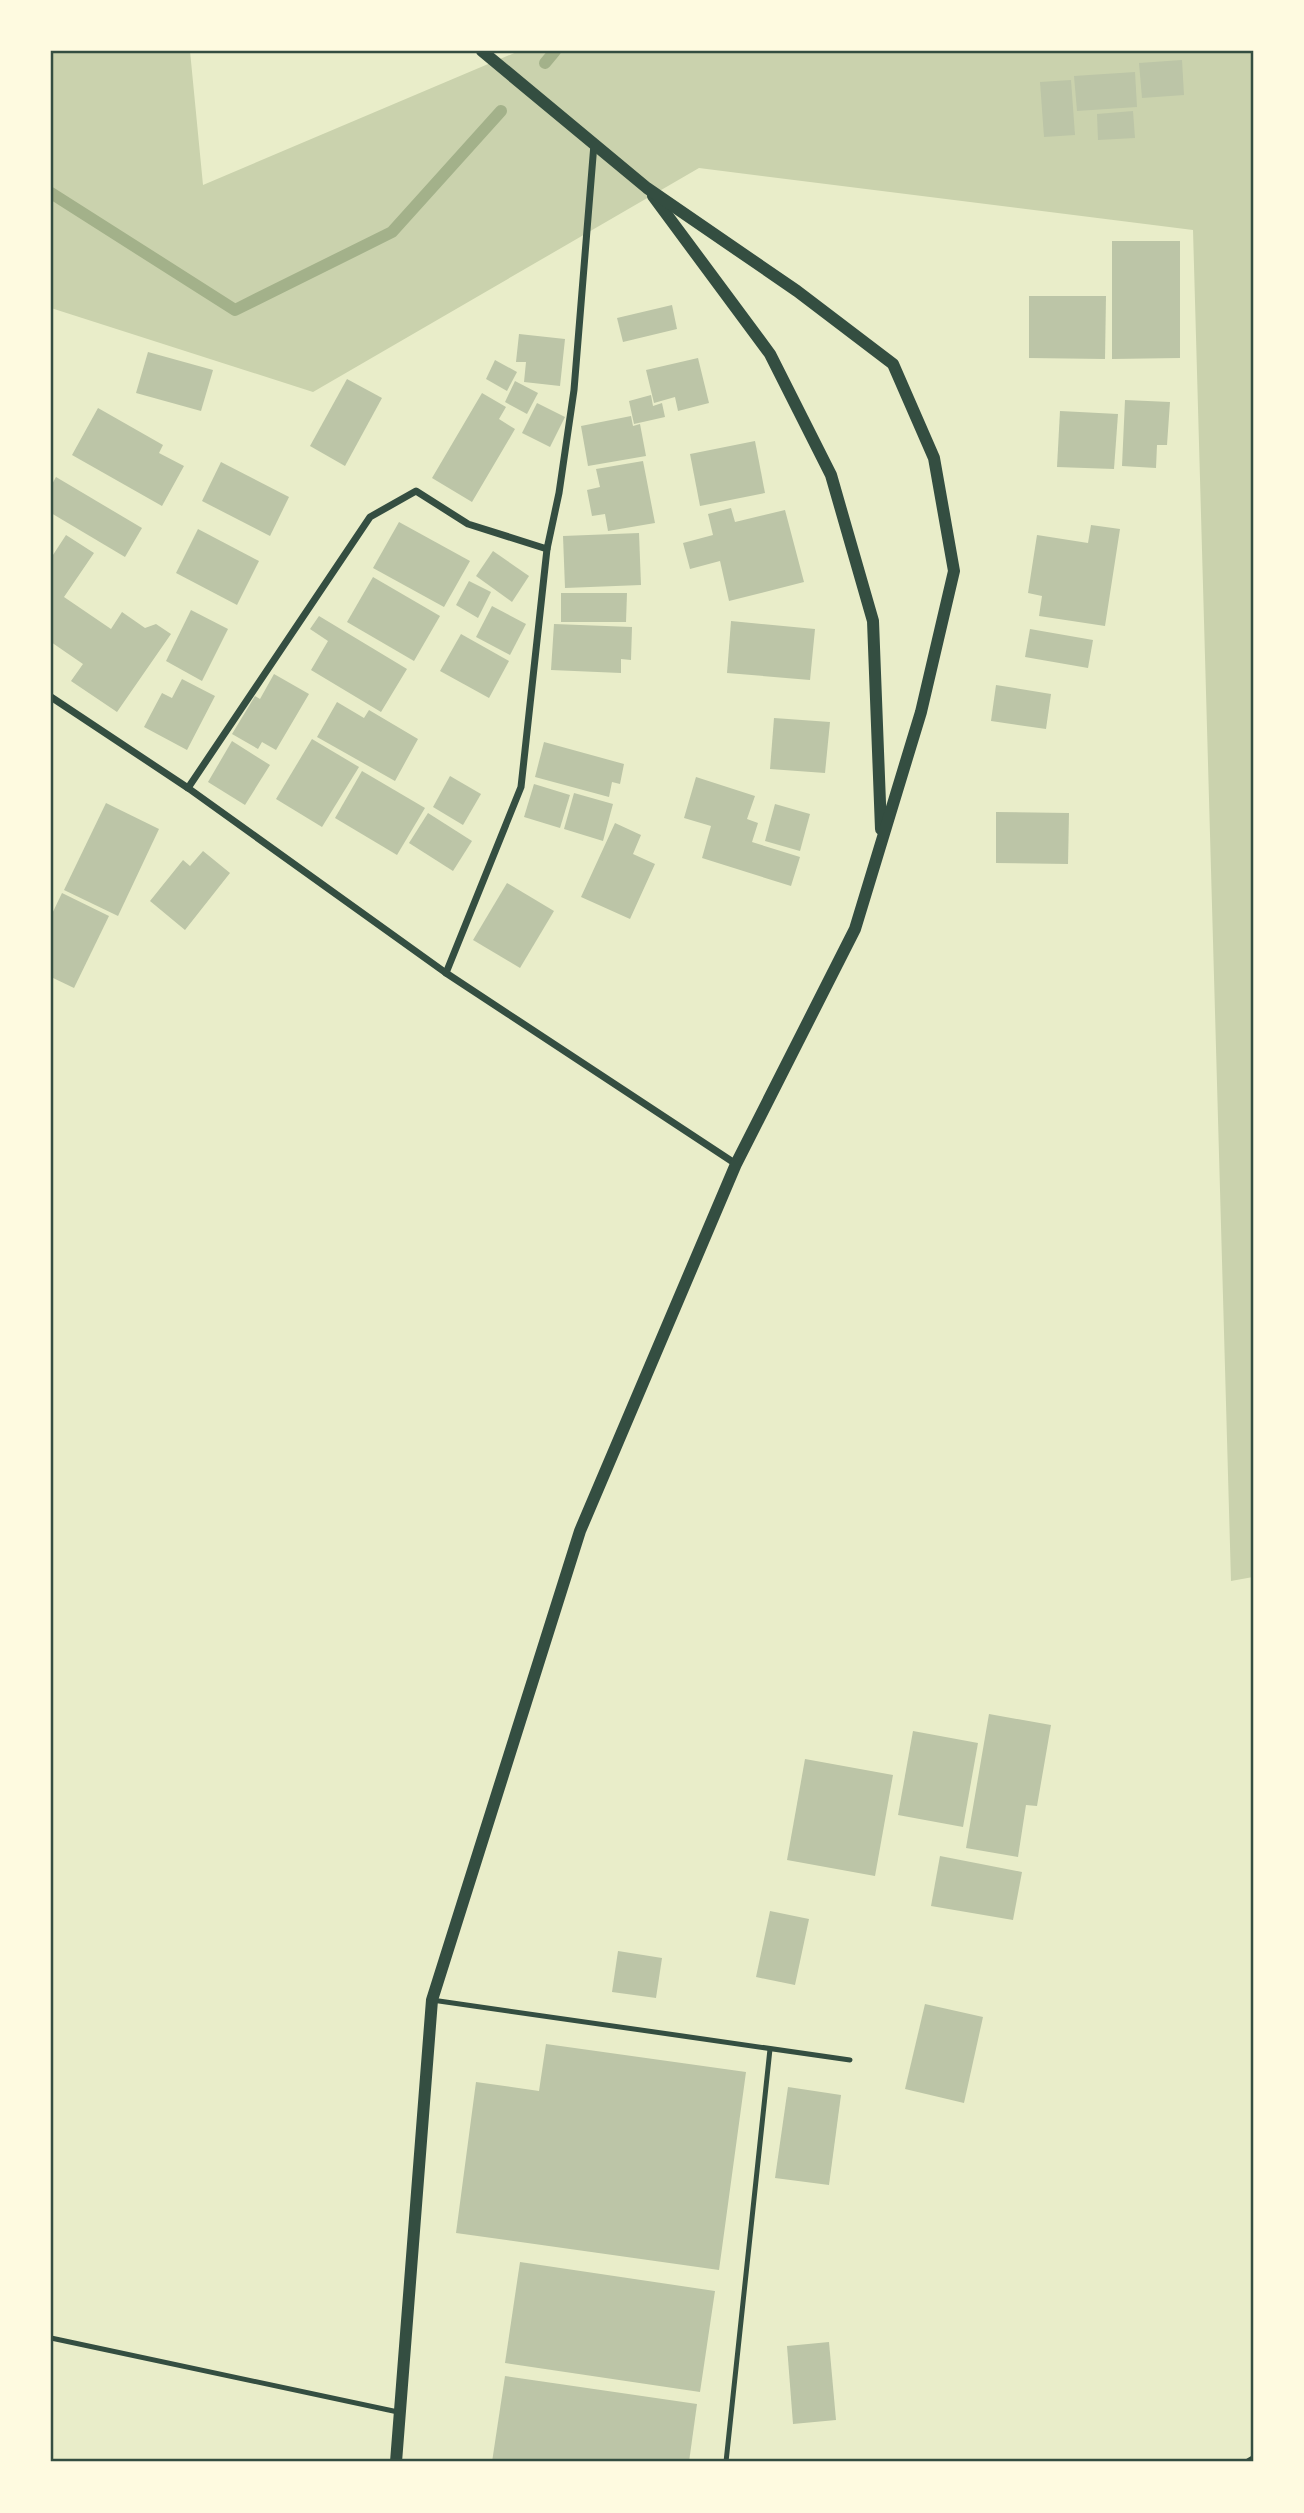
<svg xmlns="http://www.w3.org/2000/svg" width="1304" height="2513" font-family="Manrope,sans-serif">
<rect width="100%" height="100%" fill="#e9edc9"/>
<!-- green -->
<polygon fill="#cad2ad" points="51,51 190,51 203,185 519,51 1253,51 1253,1577 1231,1581 1193,230 699,168 313,392 51,308"/>
<g fill="none" stroke-linecap="round" stroke-linejoin="round">
<!-- stream -->
<g stroke="#a3b18a" stroke-width="12">
<polyline points="545,63 555,51"/>
<polyline points="51,193 235,310 392,232 501,111"/>
</g>
</g>
<!-- building -->
<g fill="#bcc5a7">
<polygon points="1182,60 1184,95 1142,98 1139,63"/>
<polygon points="1135,72 1137,107 1077,111 1074,76"/>
<polygon points="1071,80 1075,135 1044,137 1040,82"/>
<polygon points="1133,111 1135,138 1098,140 1097,114"/>
<polygon points="1112,241 1180,241 1180,358 1112,359"/>
<polygon points="1029,296 1106,296 1105,359 1029,358"/>
<polygon points="672,305 677,329 623,342 617,318"/>
<polygon points="519,334 565,339 560,386 524,382 526,362 516,362"/>
<polygon points="148,352 213,370 201,411 136,393"/>
<polygon points="698,358 709,403 678,411 675,397 654,403 646,370"/>
<polygon points="495,360 517,372 507,391 486,379"/>
<polygon points="347,379 382,398 345,466 310,446"/>
<polygon points="515,381 538,393 527,414 505,402"/>
<polygon points="482,393 506,407 499,419 515,429 472,502 432,478"/>
<polygon points="651,395 653,406 662,403 665,417 634,424 629,401"/>
<polygon points="1125,400 1170,402 1167,445 1157,445 1156,468 1122,466"/>
<polygon points="537,403 565,417 550,447 522,433"/>
<polygon points="98,408 163,445 159,453 184,466 162,506 72,455"/>
<polygon points="1060,411 1118,414 1114,469 1057,467"/>
<polygon points="631,416 633,426 640,424 646,456 588,466 581,426"/>
<polygon points="755,441 765,493 700,506 690,454"/>
<polygon points="643,461 655,523 608,531 605,514 592,516 587,490 600,487 596,469"/>
<polygon points="221,462 289,497 270,536 202,501"/>
<polygon points="56,477 142,528 125,557 51,513 51,486"/>
<polygon points="731,508 735,522 785,510 804,582 729,601 720,561 690,569 683,543 713,535 708,514"/>
<polygon points="399,522 470,561 444,607 373,568"/>
<polygon points="1091,525 1120,529 1105,626 1039,616 1042,596 1028,593 1037,535 1088,543"/>
<polygon points="198,529 259,561 237,605 176,573"/>
<polygon points="639,533 641,585 565,588 563,536"/>
<polygon points="66,535 94,553 64,597 111,629 122,612 145,628 156,624 171,634 117,712 71,681 83,664 51,642 51,558"/>
<polygon points="493,551 529,576 512,602 476,576"/>
<polygon points="373,577 440,616 414,661 347,622"/>
<polygon points="469,581 491,592 478,618 456,605"/>
<polygon points="561,593 627,593 626,622 561,622"/>
<polygon points="492,606 526,624 510,655 476,637"/>
<polygon points="191,610 228,629 202,681 166,661"/>
<polygon points="319,616 407,669 381,712 311,670 328,641 310,629"/>
<polygon points="731,621 815,629 810,680 727,673"/>
<polygon points="554,624 632,627 631,660 621,659 621,673 551,670"/>
<polygon points="1030,629 1093,640 1088,668 1025,657"/>
<polygon points="461,634 509,661 489,698 440,671"/>
<polygon points="274,674 309,694 276,750 262,742 258,749 232,734 255,696 260,699"/>
<polygon points="182,679 215,696 187,750 144,727 162,693 172,698"/>
<polygon points="996,685 1051,694 1046,729 991,721"/>
<polygon points="337,702 364,718 369,710 418,739 395,781 317,737"/>
<polygon points="774,718 830,722 825,773 770,769"/>
<polygon points="312,739 359,767 322,827 276,799"/>
<polygon points="232,741 270,765 245,805 208,782"/>
<polygon points="544,742 624,764 620,784 612,782 609,797 535,777"/>
<polygon points="362,771 425,808 397,855 335,818"/>
<polygon points="450,776 481,794 463,825 433,807"/>
<polygon points="696,777 755,796 747,819 758,823 752,842 800,857 791,886 702,858 711,826 684,818"/>
<polygon points="534,784 570,795 560,828 524,817"/>
<polygon points="574,793 613,804 603,841 564,829"/>
<polygon points="106,803 159,829 118,916 64,890"/>
<polygon points="775,804 810,814 800,851 765,841"/>
<polygon points="996,812 1069,813 1068,864 996,863"/>
<polygon points="428,813 472,841 453,871 409,843"/>
<polygon points="615,823 641,835 633,854 655,864 630,919 581,897"/>
<polygon points="203,851 230,873 185,930 150,901 183,860 190,866"/>
<polygon points="507,883 554,911 520,968 473,940"/>
<polygon points="62,893 109,916 74,988 51,977 51,916"/>
<polygon points="989,1714 1051,1725 1037,1806 1026,1805 1018,1857 966,1848"/>
<polygon points="913,1731 978,1743 963,1827 898,1815"/>
<polygon points="805,1759 893,1775 875,1876 787,1860"/>
<polygon points="940,1856 1022,1872 1013,1920 931,1906"/>
<polygon points="770,1911 809,1919 795,1985 756,1977"/>
<polygon points="618,1951 662,1958 656,1998 612,1992"/>
<polygon points="925,2004 983,2017 964,2103 905,2089"/>
<polygon points="546,2044 746,2072 719,2270 456,2233 476,2082 539,2091"/>
<polygon points="788,2087 841,2095 829,2185 775,2178"/>
<polygon points="520,2262 715,2291 700,2392 505,2363"/>
<polygon points="829,2342 836,2420 793,2424 787,2346"/>
<polygon points="505,2376 697,2404 689,2462 492,2462"/>
</g>
<g fill="none" stroke-linecap="round" stroke-linejoin="round">
<!-- service -->
<g stroke="#344e41" stroke-width="5">
<polyline points="432,2000 850,2060"/>
<polyline points="51,2338 398,2412"/>
<polyline points="726,2462 770,2049"/>
</g>
<!-- minor -->
<g stroke="#344e41" stroke-width="7">
<polyline points="51,697 188,788 446,973 736,1164"/>
<polyline points="188,788 370,517 416,491 468,524 547,549 559,493 574,390 594,144"/>
<polyline points="446,973 521,787 547,549"/>
<polyline points="1248,2462 1253,2459"/>
</g>
<!-- tertiary -->
<g stroke="#344e41" stroke-width="12">
<polyline points="653,196 770,354 831,475 873,621 881,829"/>
<polyline points="396,2462 432,2000 580,1531 736,1164 855,929 921,712 954,571 934,458 893,364 797,291 647,188 482,51"/>
</g>
</g>
<!-- border -->
<rect width="1304" height="2513" fill="none" stroke="#fefae0" stroke-width="105"/>
<rect x="52" y="52" width="1200" height="2408" fill="none" stroke="#344e41" stroke-width="2.5"/>
</svg>
